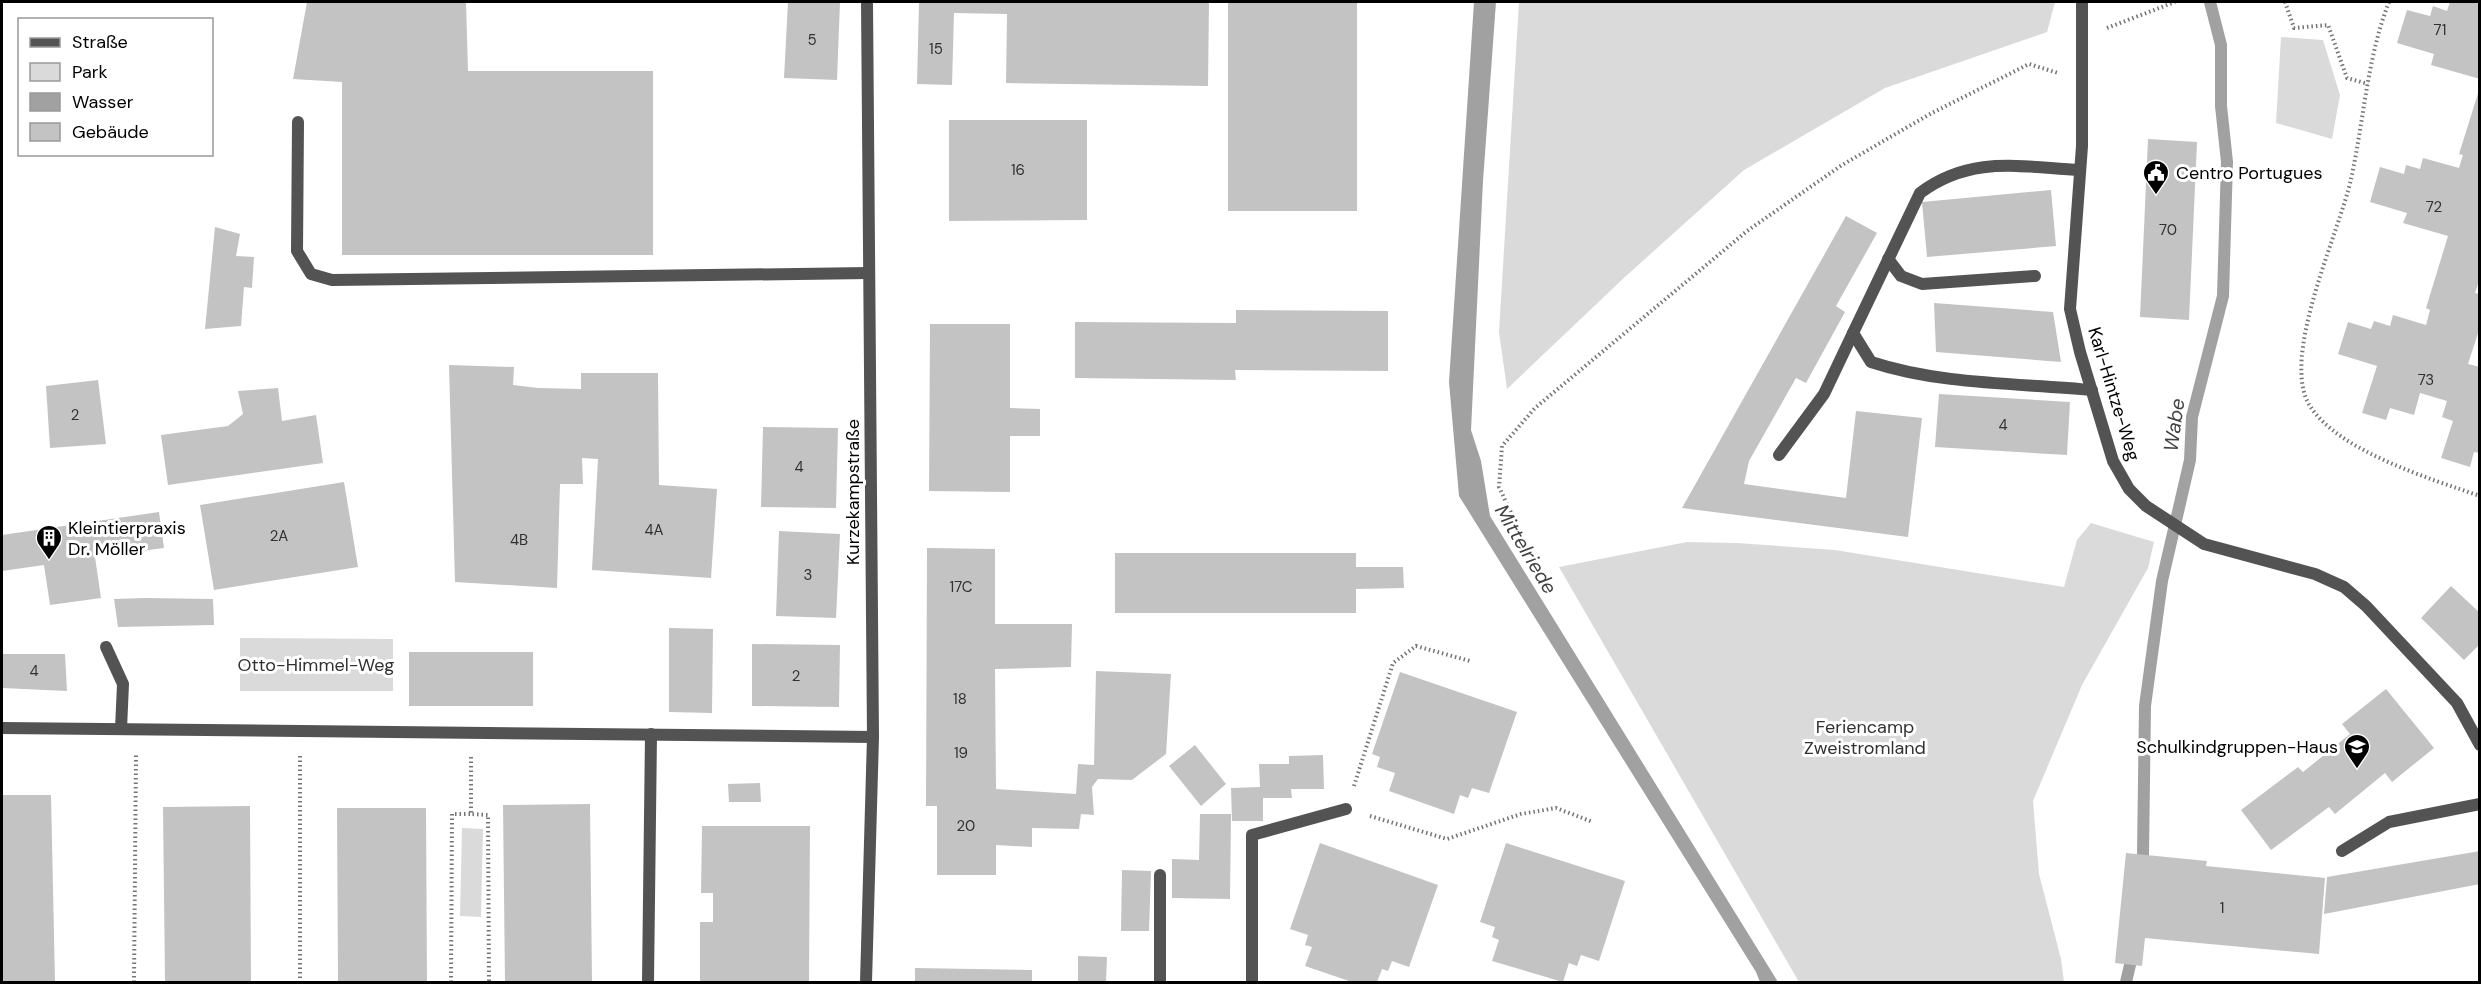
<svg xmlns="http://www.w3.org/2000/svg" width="2481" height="984" font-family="'DM Sans',sans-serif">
<rect width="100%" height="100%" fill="#fff"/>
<!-- green -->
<g fill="#dadada">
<polygon points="1519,2 2055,2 2047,32 1885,88 1744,170 1626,276 1507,389 1499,332"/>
<polygon points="2281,37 2323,40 2340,95 2332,139 2276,123"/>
<polygon points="2091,523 2154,542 2148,568 2082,685 2033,801 2039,874 2061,959 2064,982 1799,982 1559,567 1687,542 1737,543 1835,550 2064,587 2077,540"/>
<polygon points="240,638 393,639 393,691 240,691"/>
<polygon points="462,828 483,829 481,917 460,916"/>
</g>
<!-- water -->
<polygon fill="#a1a1a1" points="1474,2 1496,2 1483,181 1471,430 1481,461 1490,516 1778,982 1760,982 1756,972 1459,496 1449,382"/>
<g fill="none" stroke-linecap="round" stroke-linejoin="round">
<!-- stream -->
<g stroke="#a1a1a1" stroke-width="12">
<polyline points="2143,855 2145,706 2162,581 2190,460 2192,417 2223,296 2227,162 2221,106 2221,45 2210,2"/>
<polyline points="2126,982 2130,965"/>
</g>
</g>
<!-- building -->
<g fill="#c3c3c3">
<polygon points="307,2 466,2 468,71 653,71 653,255 342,255 342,82 293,79"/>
<polygon points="788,2 840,2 837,80 784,78"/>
<polygon points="919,2 1209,2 1208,86 1006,83 1007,14 954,13 952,85 917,84"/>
<rect x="1228" y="2" width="129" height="209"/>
<polygon points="2450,2 2480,2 2480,79 2431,65 2434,54 2397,43 2407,10 2430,16 2433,6 2447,11"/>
<polygon points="2480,87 2480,278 2475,293 2480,294 2480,327 2468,364 2480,367 2480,453 2474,452 2470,467 2441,458 2453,421 2442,417 2447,401 2420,393 2414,415 2390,408 2386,420 2362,413 2377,366 2338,354 2348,322 2371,329 2374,321 2390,326 2393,315 2426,325 2430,310 2426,308 2448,236 2403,223 2407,213 2370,202 2380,167 2404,174 2406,165 2420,169 2423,158 2459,168 2463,155 2459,154"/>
<polygon points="949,120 1087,120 1087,220 949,221"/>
<polygon points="2148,139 2197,142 2189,320 2140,317"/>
<polygon points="2051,190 2056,246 1927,257 1922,202"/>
<polygon points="1846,216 1877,233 1836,306 1845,312 1806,383 1796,378 1749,461 1744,484 1846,498 1856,411 1922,418 1908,537 1682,508"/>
<polygon points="215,227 240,234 236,256 254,257 252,288 244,287 241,326 205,329"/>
<polygon points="1934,303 2053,312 2061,362 1936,352"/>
<polygon points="1236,310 1388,311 1388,371 1235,370 1236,380 1075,378 1075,322 1236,323"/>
<polygon points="930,324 1010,324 1010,408 1040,409 1040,436 1010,436 1010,492 929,491"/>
<polygon points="449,365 514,367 513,385 538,388 581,389 581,373 658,373 659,485 717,489 711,578 592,570 598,459 582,458 583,484 560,484 557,588 455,582"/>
<polygon points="98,380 106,444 50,448 46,386"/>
<polygon points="278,388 282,421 316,415 323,463 168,485 161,435 228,426 243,414 238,391"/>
<polygon points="1939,394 2070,402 2067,455 1935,447"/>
<polygon points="763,427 838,428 836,508 761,507"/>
<polygon points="344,482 358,567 214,590 200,505"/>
<polygon points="159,512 164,548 95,557 101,598 50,605 44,565 2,571 2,535"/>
<polygon points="779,531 840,534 836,618 776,616"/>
<polygon points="927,548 995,549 995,624 1072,624 1071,667 995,669 996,789 1076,794 1078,764 1094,765 1096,671 1171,674 1166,754 1132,780 1098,779 1092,787 1094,815 1081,814 1079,829 1032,828 1032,847 996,845 996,875 937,875 937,806 926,806"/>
<polygon points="1115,553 1356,553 1356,567 1403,567 1404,588 1356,589 1356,613 1115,613"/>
<polygon points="2451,586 2480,613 2480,644 2464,660 2421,618"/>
<polygon points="145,598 213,599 214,625 118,627 114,599"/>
<polygon points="669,628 713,629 712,713 669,712"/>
<polygon points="752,644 840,645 839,707 752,706"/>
<rect x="409" y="652" width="124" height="54"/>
<polygon points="2,654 65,654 67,691 2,688"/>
<polygon points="1400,672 1517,712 1489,793 1472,788 1468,798 1460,795 1454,814 1389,791 1395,773 1377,767 1380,757 1372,754"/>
<polygon points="2386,689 2434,748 2392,782 2385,773 2335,814 2329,807 2271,850 2241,810 2298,767 2303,772 2350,734 2342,724"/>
<polygon points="1195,745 1226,784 1201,806 1169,766"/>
<polygon points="1323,755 1324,789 1291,789 1292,798 1263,798 1263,821 1232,821 1231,788 1260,787 1259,764 1289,764 1289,756"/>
<polygon points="760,783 761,802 729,802 728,784"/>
<polygon points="2,795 51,795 55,982 2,982"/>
<polygon points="590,804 592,982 505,982 503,805"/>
<polygon points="250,806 251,982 165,982 163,807"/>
<polygon points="337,808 426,808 427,982 338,982"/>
<polygon points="1200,814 1231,814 1230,899 1172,898 1172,859 1199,860"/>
<polygon points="702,826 810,826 809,982 700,982 700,922 713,922 713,893 701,893"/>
<polygon points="1320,843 1438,885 1409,967 1392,961 1388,971 1382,969 1377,982 1352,982 1305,966 1312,947 1305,945 1308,935 1290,929"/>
<polygon points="1506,843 1625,881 1599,961 1581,955 1577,966 1569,963 1563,982 1492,961 1499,940 1492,937 1495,927 1480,922"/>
<polygon points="2480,851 2480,884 2324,914 2327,877"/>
<polygon points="2126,853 2207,861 2206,866 2325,878 2319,954 2145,938 2142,966 2115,963"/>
<polygon points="1122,870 1151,871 1149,931 1121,931"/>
<polygon points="1078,956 1107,957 1106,982 1078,982"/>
<polygon points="915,968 1032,970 1032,982 915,982"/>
</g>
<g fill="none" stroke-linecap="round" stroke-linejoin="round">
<!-- path -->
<g stroke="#757575" stroke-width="4" stroke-dasharray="1.5 3" stroke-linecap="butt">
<polyline points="2285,2 2294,28 2328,25 2347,78 2368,84"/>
<path d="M2389 2C2367 58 2364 120 2351 179 2340 231 2279 358 2310 406 2338 451 2431 479 2480 496"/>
<polyline points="2107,28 2175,2"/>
<polyline points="1528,549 1499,487 1502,446 1535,408 1747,231 1842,165 1932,113 2029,64 2058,73"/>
<polyline points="300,756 300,982"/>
<polyline points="471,757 471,814 488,815 489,982"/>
<polyline points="1354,786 1393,663 1416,646 1470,661"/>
<polyline points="1370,816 1447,839 1521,814 1556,808 1593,822"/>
<polyline points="134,982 136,754"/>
<polyline points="451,982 452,814 471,814"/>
</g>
<!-- service -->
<g stroke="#535353" stroke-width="12">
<polyline points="298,122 297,251 311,274 332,280 869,273"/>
<path d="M2080 170C2019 167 1971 155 1920 193L1853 333 1871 362C1941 385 2019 383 2092 390"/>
<polyline points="1888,259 1901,276 1922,284 2035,276"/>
<polyline points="1779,455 1824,394 1853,333"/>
<polyline points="106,647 123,684 121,729"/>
<polyline points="2342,851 2389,822 2480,804"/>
<polyline points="1160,875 1160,982"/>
<polyline points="648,982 651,734"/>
<polyline points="1252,982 1252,835 1346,809"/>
</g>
<!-- minor -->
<g stroke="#535353" stroke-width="12">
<polyline points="2082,2 2082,146 2070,309 2080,352 2113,461 2129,489 2146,506 2204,544 2315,574 2344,587 2366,606 2457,703 2480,745"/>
<polyline points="2,728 873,737"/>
<polyline points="866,982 873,737 867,2"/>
</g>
</g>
<!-- icons -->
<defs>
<symbol id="civic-pin" viewBox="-11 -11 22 30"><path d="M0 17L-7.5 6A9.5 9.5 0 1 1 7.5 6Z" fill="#000" stroke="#fff"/><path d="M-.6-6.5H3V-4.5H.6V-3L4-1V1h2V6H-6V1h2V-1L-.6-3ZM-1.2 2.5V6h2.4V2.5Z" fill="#fff"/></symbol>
<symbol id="building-pin" viewBox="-11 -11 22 30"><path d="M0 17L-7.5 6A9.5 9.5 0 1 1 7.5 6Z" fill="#000" stroke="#fff"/><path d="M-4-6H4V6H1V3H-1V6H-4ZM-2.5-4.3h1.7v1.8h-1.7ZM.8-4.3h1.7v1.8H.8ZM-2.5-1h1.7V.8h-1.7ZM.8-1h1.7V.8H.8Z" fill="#fff"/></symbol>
<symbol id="school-pin" viewBox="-11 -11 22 30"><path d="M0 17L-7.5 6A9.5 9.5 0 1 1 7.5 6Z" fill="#000" stroke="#fff"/><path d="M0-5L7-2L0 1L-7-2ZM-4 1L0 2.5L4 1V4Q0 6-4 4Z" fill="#fff"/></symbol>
</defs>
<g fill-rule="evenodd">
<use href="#civic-pin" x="2141" y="158" width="30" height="40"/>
<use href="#building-pin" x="34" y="523" width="30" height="40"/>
<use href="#school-pin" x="2342" y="732" width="30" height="40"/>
</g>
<g text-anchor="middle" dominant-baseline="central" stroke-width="6" stroke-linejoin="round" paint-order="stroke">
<!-- number labels -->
<g font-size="15" fill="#313131">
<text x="2440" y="30">71</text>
<text x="812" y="40">5</text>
<text x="936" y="49">15</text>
<text x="1018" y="170">16</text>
<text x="2434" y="207">72</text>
<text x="2168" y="230">70</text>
<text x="2426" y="380">73</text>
<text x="75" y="415">2</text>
<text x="2003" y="425">4</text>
<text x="799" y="467">4</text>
<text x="654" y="530">4A</text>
<text x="279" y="536">2A</text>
<text x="519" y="540">4B</text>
<text x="808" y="575">3</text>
<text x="961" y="587">17C</text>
<text x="34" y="671">4</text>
<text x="796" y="676">2</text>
<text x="960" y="699">18</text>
<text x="961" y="753">19</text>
<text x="966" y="826">20</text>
<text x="2222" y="908">1</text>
</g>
<!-- poi labels -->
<g font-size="18" fill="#000" stroke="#fff" text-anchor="start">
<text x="2176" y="173">Centro Portugues</text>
<text x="68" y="528">Kleintierpraxis<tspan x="68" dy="21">Dr. Möller</tspan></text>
<text x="2338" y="747" text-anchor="end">Schulkindgruppen-Haus</text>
</g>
<!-- street labels -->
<g font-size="18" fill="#000" stroke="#fff">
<text transform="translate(2114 394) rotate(73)">Karl-Hintze-Weg</text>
<text transform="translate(853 492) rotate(-90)">Kurzekampstraße</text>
</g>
<!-- park labels -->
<g font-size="18" fill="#313131" stroke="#fff">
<text x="316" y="665">Otto-Himmel-Weg</text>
<text x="1865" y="727">Feriencamp<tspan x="1865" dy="21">Zweistromland</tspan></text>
</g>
<!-- water labels -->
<g font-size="20" font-style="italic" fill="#424242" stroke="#fff">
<text transform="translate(2174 425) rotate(-82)">Wabe</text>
<text transform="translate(1526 549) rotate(59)">Mittelriede</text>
</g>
</g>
<!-- border -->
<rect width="2481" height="984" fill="none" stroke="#000000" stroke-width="6"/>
<!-- legend -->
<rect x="18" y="18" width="195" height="138" fill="#ffffff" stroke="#999999" stroke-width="1.5"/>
<rect x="30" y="38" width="30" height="9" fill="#535353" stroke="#999999" stroke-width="1.5"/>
<text x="72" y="48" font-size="18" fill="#000000">Straße</text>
<rect x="30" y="63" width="30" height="18" fill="#dadada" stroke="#999999" stroke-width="1.5"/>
<text x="72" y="78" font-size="18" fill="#000000">Park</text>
<rect x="30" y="93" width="30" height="18" fill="#a1a1a1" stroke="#999999" stroke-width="1.5"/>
<text x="72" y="108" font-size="18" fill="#000000">Wasser</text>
<rect x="30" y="123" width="30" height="18" fill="#c3c3c3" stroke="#999999" stroke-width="1.5"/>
<text x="72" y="138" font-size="18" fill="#000000">Gebäude</text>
</svg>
